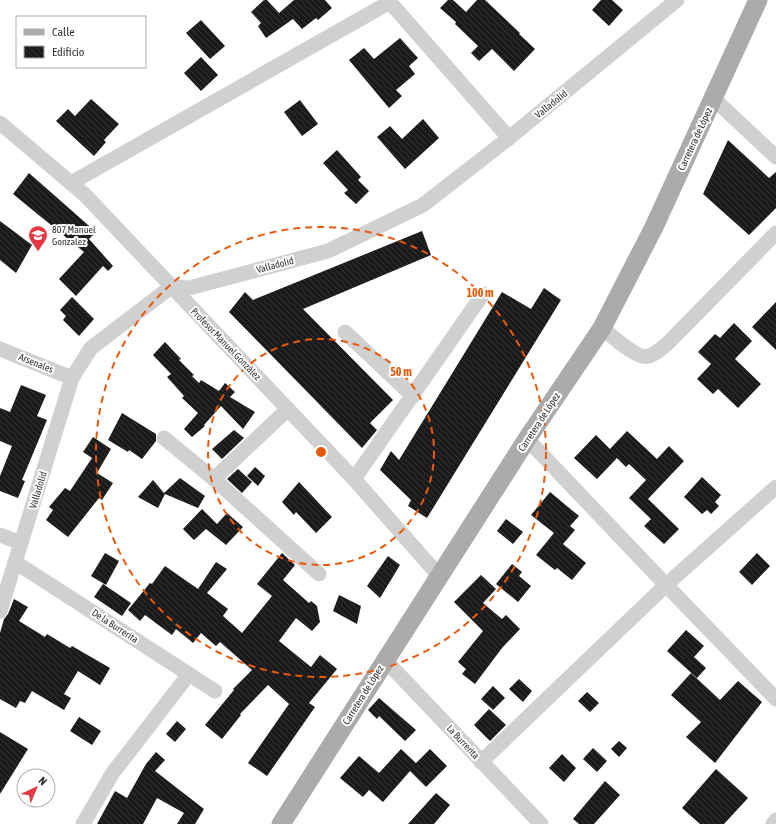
<svg xmlns="http://www.w3.org/2000/svg" width="776" height="824" font-family="'Asap Condensed',sans-serif">
<defs>
<pattern id="building-back-hatch" width="6" height="6" patternUnits="userSpaceOnUse"><rect width="6" height="6" fill="#1a1a1a"/><path d="M-1 5l2 2M0 0l6 6M5-1l2 2" fill="none" stroke="#333"/></pattern>
</defs>
<rect width="100%" height="100%" fill="#fff"/>
<!-- building -->
<g fill="url(#building-back-hatch)">
<polygon points="264,0 267,0 279,13 294,0 325,0 332,8 318,20 316,18 302,29 293,19 266,38 258,26 261,23 251,12"/>
<polygon points="448,0 453,0 466,12 477,0 485,0 520,33 519,34 535,49 514,71 492,49 479,61 471,53 478,46 455,24 456,22 440,8"/>
<polygon points="601,0 612,0 623,10 609,26 592,10"/>
<polygon points="201,20 225,46 210,59 186,33"/>
<polygon points="400,38 418,58 409,66 415,74 396,90 402,96 389,108 349,60 364,48 374,59"/>
<polygon points="201,57 218,75 201,91 184,73"/>
<polygon points="91,99 119,124 104,140 106,142 94,156 56,121 68,109 75,116"/>
<polygon points="300,100 318,124 302,136 284,112"/>
<polygon points="423,119 439,138 405,169 377,137 390,126 402,139"/>
<polygon points="728,140 769,178 776,172 776,208 749,235 703,194"/>
<polygon points="337,150 361,177 358,180 369,191 356,204 344,193 348,190 323,163"/>
<polygon points="29,173 96,232 89,239 113,266 108,271 103,266 76,296 59,279 84,252 13,194"/>
<polygon points="0,221 32,245 16,273 0,260"/>
<polygon points="422,231 431,255 303,309 393,400 370,423 377,430 362,448 229,312 245,292 253,300"/>
<polygon points="544,288 561,300 427,518 408,506 411,500 380,470 391,451 399,460 502,292 531,309"/>
<polygon points="72,297 94,319 79,336 63,320 66,316 60,310"/>
<polygon points="776,302 776,350 752,327"/>
<polygon points="734,323 752,341 735,359 761,384 738,408 718,389 713,394 697,379 711,364 698,352 715,334 720,338"/>
<polygon points="165,342 181,359 179,360 194,375 192,376 199,383 201,380 219,391 225,383 235,392 230,397 255,412 243,429 221,406 204,425 205,426 192,437 184,429 198,413 182,398 184,396 167,377 171,374 153,355"/>
<polygon points="21,385 46,395 37,416 47,420 22,480 25,481 18,498 0,491 0,476 12,446 0,441 0,408 10,412"/>
<polygon points="122,413 156,434 156,441 142,459 129,450 128,452 108,440"/>
<polygon points="234,430 244,438 222,459 212,449"/>
<polygon points="627,431 657,459 669,446 684,461 648,499 679,529 664,544 644,526 651,519 629,498 646,480 629,464 626,467 617,458 597,479 574,458 596,435 610,449"/>
<polygon points="93,437 111,449 97,473 113,483 102,500 99,498 68,537 46,520 53,510 49,507 65,488 70,491 92,458 83,452"/>
<polygon points="255,467 265,476 258,486 247,476"/>
<polygon points="238,469 252,482 242,493 227,479"/>
<polygon points="702,477 721,495 715,502 719,506 711,514 707,510 702,514 684,497"/>
<polygon points="180,478 205,496 198,508 165,494 158,508 138,497 153,480 164,493"/>
<polygon points="299,482 332,517 316,533 296,512 294,515 282,502"/>
<polygon points="550,492 579,516 570,526 575,530 563,544 586,563 572,580 557,568 555,570 536,555 554,533 531,515"/>
<polygon points="202,509 217,524 227,513 243,527 226,545 206,529 194,540 183,529"/>
<polygon points="506,519 523,532 513,544 497,531"/>
<polygon points="105,553 119,561 106,585 91,576"/>
<polygon points="282,553 295,565 283,580 309,603 311,601 317,606 320,622 312,631 296,618 279,641 311,667 320,655 337,669 309,703 315,707 267,776 248,763 289,704 268,685 240,714 241,715 222,739 205,725 234,690 233,689 252,670 220,642 216,646 201,633 193,643 176,629 172,635 145,615 140,621 128,610 150,583 152,584 165,566 198,589 216,562 227,569 207,593 228,609 223,616 242,633 272,596 257,584"/>
<polygon points="757,553 770,566 752,585 739,572"/>
<polygon points="388,556 400,565 380,598 367,586"/>
<polygon points="512,564 522,572 519,576 531,586 518,602 496,584"/>
<polygon points="481,575 496,589 483,603 502,619 506,615 520,629 502,648 475,684 462,674 466,669 458,662 483,631 454,602"/>
<polygon points="103,584 131,603 122,616 94,597"/>
<polygon points="339,595 361,606 357,624 333,611"/>
<polygon points="14,599 28,607 19,621 45,637 47,634 70,648 72,646 110,668 100,685 78,671 64,694 71,698 64,710 32,691 25,703 20,701 16,708 0,699 0,633 4,619 8,614"/>
<polygon points="686,630 704,646 694,657 706,668 697,678 667,651"/>
<polygon points="691,673 720,700 738,681 762,702 715,763 686,737 701,722 671,695"/>
<polygon points="519,679 532,691 523,702 509,689"/>
<polygon points="493,686 505,698 493,710 481,699"/>
<polygon points="587,692 599,703 590,712 578,701"/>
<polygon points="379,698 416,730 405,741 379,716 377,719 368,710"/>
<polygon points="489,709 506,725 490,741 474,725"/>
<polygon points="79,717 101,731 92,745 70,731"/>
<polygon points="177,721 186,729 175,742 166,734"/>
<polygon points="0,732 28,749 0,794"/>
<polygon points="619,741 627,748 619,757 611,749"/>
<polygon points="593,748 607,761 597,772 583,759"/>
<polygon points="401,749 416,763 430,749 447,766 426,787 410,771 383,802 369,790 363,797 340,778 359,756 379,773"/>
<polygon points="156,752 165,760 155,771 204,809 195,824 177,824 184,813 157,798 143,824 97,824 115,791 127,798 146,764"/>
<polygon points="562,754 576,768 564,782 549,768"/>
<polygon points="716,769 748,798 724,824 700,824 682,808"/>
<polygon points="605,781 620,795 594,824 579,824 573,819"/>
<polygon points="436,793 450,805 434,824 408,824"/>
</g>
<g fill="none" stroke-linecap="round" stroke-linejoin="round">
<!-- minor -->
<g stroke="#d0d0d0" stroke-width="15">
<polyline points="388,0 509,138"/>
<polyline points="714,99 776,157"/>
<polyline points="0,123 85,195 354,479 440,577"/>
<polyline points="71,183 390,2"/>
<path d="M602 328C611 335 637 360 649 356 656 354 662 348 667 344L776 233"/>
<polyline points="345,332 413,396"/>
<polyline points="0,349 72,378"/>
<polyline points="164,438 214,479 319,574"/>
<polyline points="527,439 666,585 776,699"/>
<polyline points="214,479 288,409"/>
<polyline points="354,479 483,294"/>
<polyline points="0,535 21,543"/>
<polyline points="15,562 215,691"/>
<polyline points="0,611 72,378 91,348 171,287 189,288 328,251 423,205 509,138 677,0"/>
<polyline points="385,660 541,824"/>
<polyline points="481,762 666,585 776,487"/>
<polyline points="83,824 112,774 189,674"/>
<polyline points="773,824 776,820"/>
</g>
<!-- major -->
<polyline stroke="#ababab" stroke-width="19" points="281,824 527,439 602,328 654,227 758,0"/>
</g>
<!-- distance rings -->
<g fill="none" stroke="#e8590c" stroke-width="2" stroke-dasharray="7 5">
<circle cx="321" cy="452" r="113"/>
<circle cx="321" cy="452" r="225"/>
</g>
<!-- icons -->
<defs>
<symbol id="school-pin" viewBox="-11 -11 22 30"><path d="M0 17L-7.5 6A9.5 9.5 0 1 1 7.5 6Z" fill="#e63946" stroke="#fff"/><path d="M0-5L7-2L0 1L-7-2ZM-4 1L0 2.5L4 1V4Q0 6-4 4Z" fill="#fff"/></symbol>
</defs>
<g fill-rule="evenodd">
<use href="#school-pin" x="27" y="224" width="22" height="30"/>
</g>
<g text-anchor="middle" dominant-baseline="central" stroke-width="4" stroke-linejoin="round" paint-order="stroke">
<!-- street labels -->
<g font-size="10" fill="#333" stroke="#fff">
<text transform="translate(551 104) rotate(-39)">Valladolid</text>
<text transform="translate(695 139) rotate(-65)">Carretera de López</text>
<text transform="translate(275 265) rotate(-15)">Valladolid</text>
<text transform="translate(226 344) rotate(46)">Profesor Manuel González</text>
<text transform="translate(36 363) rotate(22)">Arsenales</text>
<text transform="translate(539 422) rotate(-57)">Carretera de López</text>
<text transform="translate(38 490) rotate(-73)">Valladolid</text>
<text transform="translate(115 626) rotate(33)">De la Burrerita</text>
<text transform="translate(363 695) rotate(-58)">Carretera de López</text>
<text transform="translate(463 742) rotate(47)">La Burrerita</text>
</g>
<!-- poi labels -->
<g font-size="10" fill="#333" stroke="#fff" text-anchor="start">
<text x="52" y="229">807 Manuel<tspan x="52" dy="12">Gonzalez</tspan></text>
</g>
</g>
<circle cx="321" cy="452" r="6" fill="#e8590c" stroke="#fff" stroke-width="2"/>
<g font-size="12" text-anchor="middle" font-weight="bold" fill="#e8590c" stroke="#fff" stroke-width="4" stroke-linejoin="round" paint-order="stroke">
<text x="480" y="297">100 m</text>
<text x="401" y="376">50 m</text>
</g>
<!-- legend -->
<rect x="16" y="16" width="130" height="52" fill="#ffffff" stroke="#adadad"/>
<rect x="24" y="29" width="20" height="6" fill="#ababab" stroke="#adadad"/>
<text x="52" y="36" font-size="12" fill="#333333">Calle</text>
<rect x="24" y="46" width="20" height="12" fill="url(#building-back-hatch)" stroke="#adadad"/>
<text x="52" y="56" font-size="12" fill="#333333">Edificio</text>
<!-- north arrow -->
<g transform="translate(36 788) rotate(44)"><circle r="19" fill="#ffffff" stroke="#adadad"/>
<path d="M0-3L7 15L0 10L-7 15Z" fill="#e63946"/>
<text y="-6" font-size="11" font-weight="bold" text-anchor="middle" fill="#333333">N</text>
</g>
</svg>
